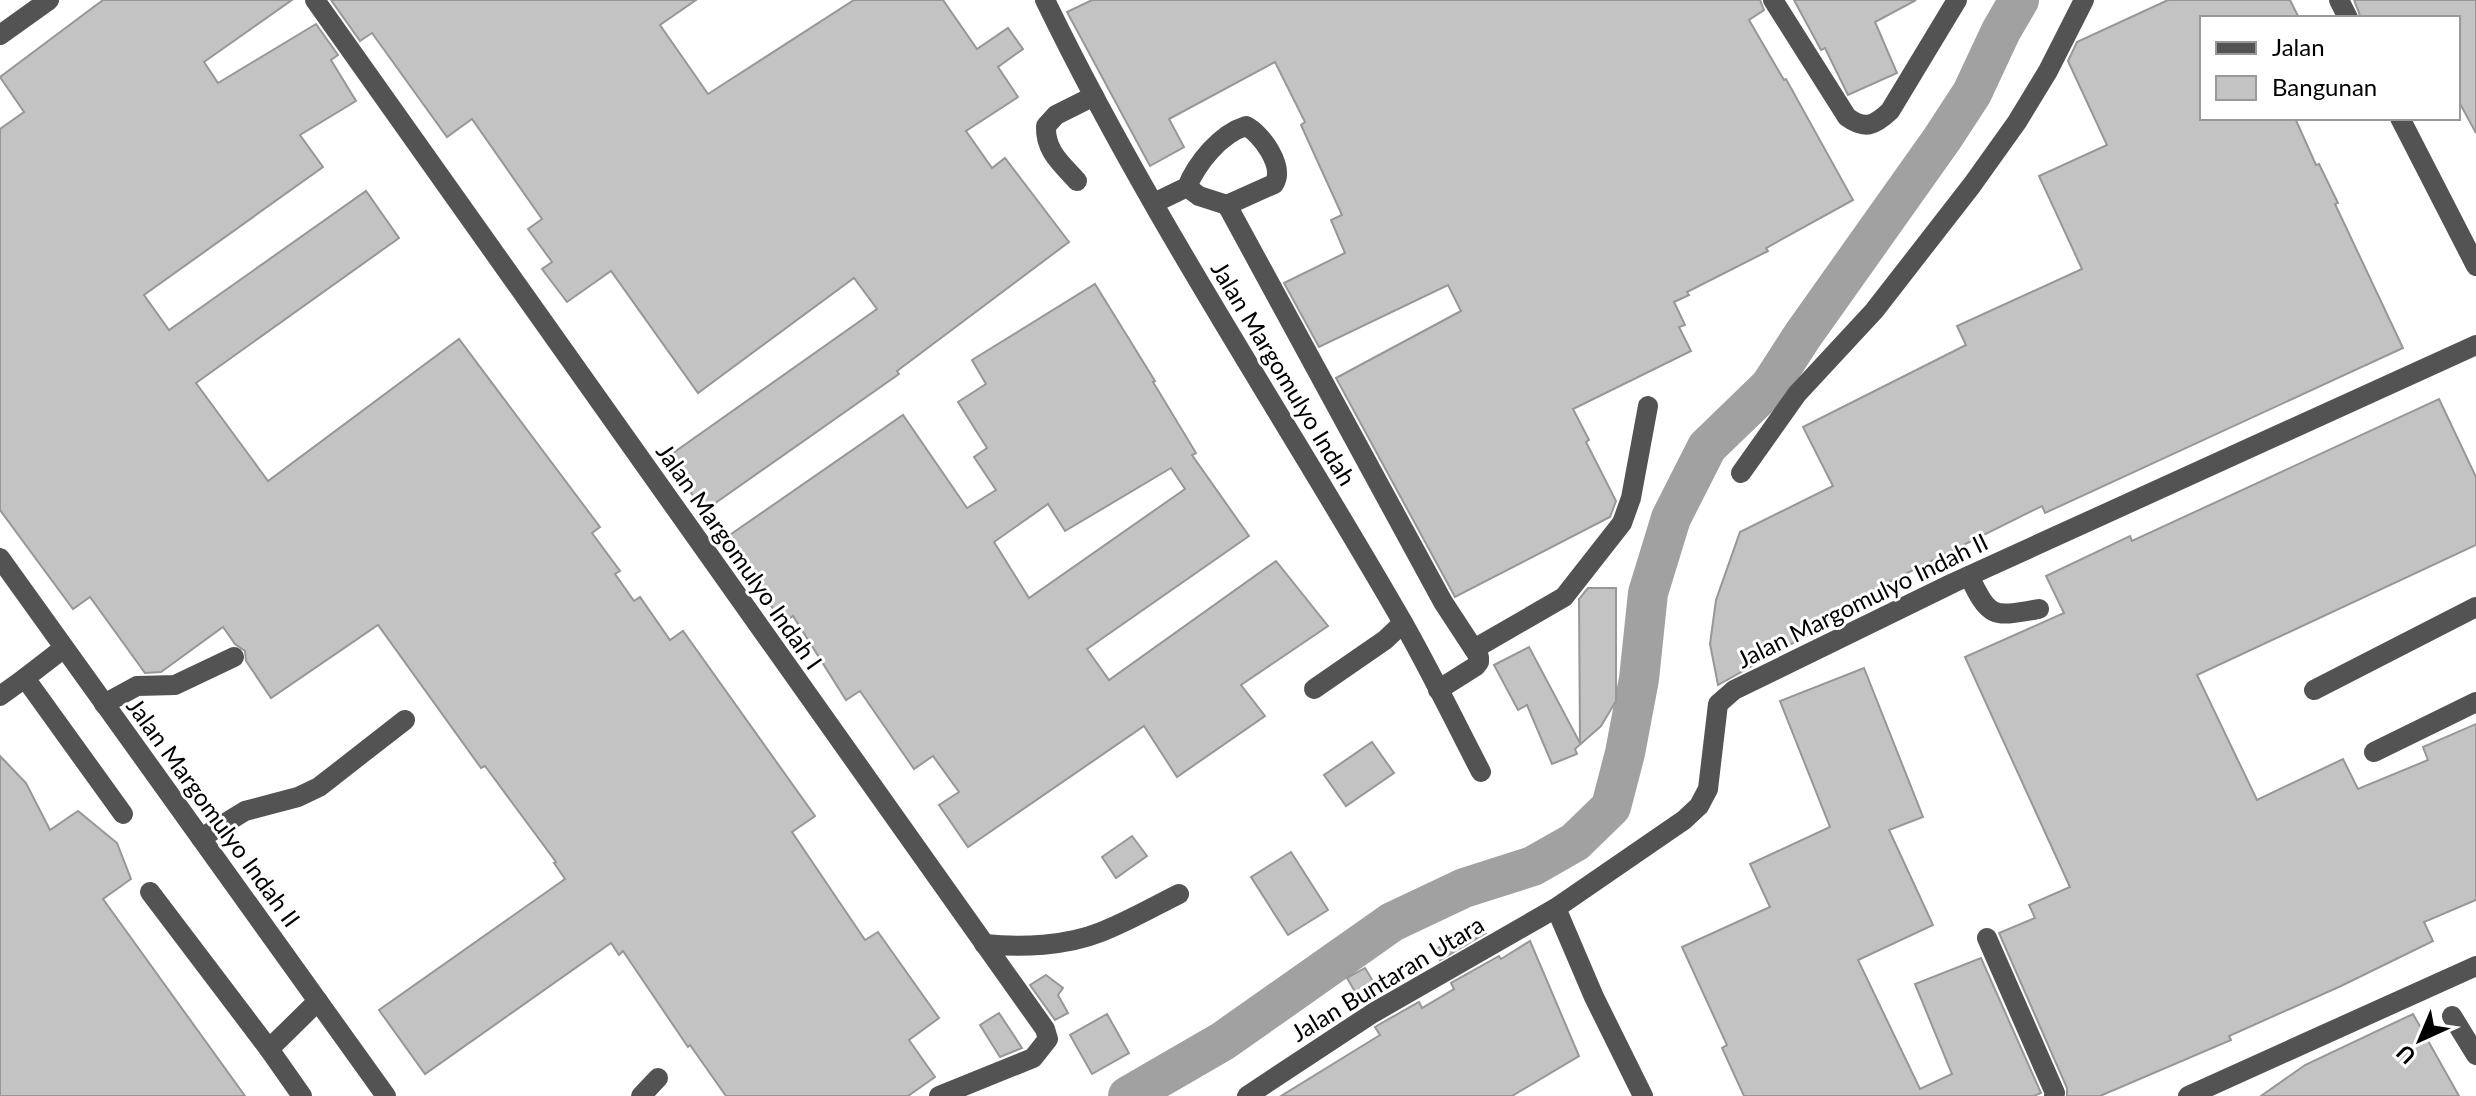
<svg xmlns="http://www.w3.org/2000/svg" width="2476" height="1096" font-family="Lato,sans-serif">
<rect width="100%" height="100%" fill="#fff"/>
<g fill="none" stroke-linecap="round" stroke-linejoin="round">
<!-- river -->
<polyline stroke="#a1a1a1" stroke-width="40" points="1128,1096 1223,1041 1392,922 1464,888 1533,866 1575,842 1611,807 1625,753 1639,679 1648,593 1671,518 1707,447 1770,386 1803,335 1942,139 1972,93 2001,31 2019,0"/>
</g>
<!-- building -->
<g fill="#c3c3c3" stroke="#979797" stroke-width="2" fill-rule="evenodd">
<polygon points="103,0 292,0 204,62 218,83 316,24 338,55 331,60 356,101 300,135 323,167 144,295 169,330 366,191 399,238 196,383 268,481 459,339 600,527 592,533 620,571 615,574 634,601 640,597 670,640 683,631 815,816 792,832 865,940 878,932 939,1018 909,1040 935,1077 908,1096 726,1096 690,1045 688,1047 623,951 619,955 611,943 425,1074 379,1010 565,879 554,863 556,862 485,766 481,768 378,625 271,698 246,661 245,651 235,644 223,627 161,672 145,673 90,597 73,609 0,510 0,129 24,112 0,77"/>
<polygon points="331,0 696,0 660,25 708,94 854,0 943,0 977,49 1008,28 1023,49 998,67 1018,97 966,131 992,168 1005,158 1069,242 897,371 899,374 704,511 666,458 877,309 854,278 698,393 611,271 567,302 542,269 552,262 528,229 542,219 472,119 447,137 372,33 360,41"/>
<polygon points="1092,0 1760,0 1764,10 1749,20 1784,80 1786,79 1853,200 1766,248 1768,251 1687,292 1689,295 1674,302 1685,325 1679,327 1691,351 1573,409 1589,440 1586,442 1616,501 1610,517 1455,597 1336,378 1461,311 1448,285 1319,347 1284,283 1345,253 1331,220 1342,215 1301,125 1305,122 1275,62 1169,119 1184,147 1150,166 1067,12"/>
<polygon points="1794,0 1916,0 1875,22 1897,73 1848,95 1825,48 1821,50"/>
<polygon points="2168,0 2290,0 2299,18 2202,18 2202,118 2295,118 2316,165 2319,164 2338,203 2335,204 2403,348 2045,513 2042,506 1869,592 1875,603 1802,638 1718,685 1710,644 1716,600 1740,532 1833,486 1803,427 1966,345 1957,326 2082,269 2039,176 2107,145 2068,61 2077,42"/>
<polygon points="2354,0 2476,0 2476,133 2458,100 2458,18 2361,18"/>
<path d="M1095 284 1155 381 1153 382 1196 453 1192 455 1249 536 1087 649 1109 680 1276 561 1328 626 1241 685 1265 716 1177 777 1144 726 968 847 939 805 959 792 933 756 914 769 860 691 846 700 793 616 783 623 724 539 903 415 967 508 996 490 974 457 987 448 958 402 986 384 972 360ZM1171 468 1185 489 1029 598 994 542 1048 504 1065 531Z"/>
<polygon points="2439,399 2476,477 2476,545 2197,675 2257,800 2343,759 2358,789 2428,760 2423,747 2476,724 2476,900 2424,922 2433,941 2341,986 2229,1036 2231,1040 2100,1096 2067,1096 2067,1088 1999,933 2035,918 2029,905 2070,887 1965,657 2064,613 2046,576 2130,536 2132,541"/>
<polygon points="1588,588 1616,588 1616,701 1601,726 1575,749 1577,754 1552,764 1527,705 1518,710 1494,665 1529,647 1580,743 1579,599"/>
<polygon points="1864,668 1923,817 1889,830 1933,925 1858,960 1920,1089 1952,1074 1915,984 1981,958 2041,1093 2034,1096 1744,1096 1722,1048 1727,1045 1682,947 1770,907 1750,864 1830,827 1780,701"/>
<polygon points="1372,742 1394,773 1346,806 1324,775"/>
<polygon points="0,756 26,783 50,830 78,811 117,843 131,879 103,899 245,1096 0,1096"/>
<polygon points="1132,836 1147,856 1116,878 1102,857"/>
<polygon points="1291,852 1328,910 1288,935 1251,877"/>
<polygon points="1480,923 1486,933 1440,960 1435,950"/>
<polygon points="1530,941 1579,1056 1512,1096 1281,1096 1380,1035 1375,1027 1380,1024 1419,1002 1422,1008 1454,989 1451,983 1499,956 1501,959"/>
<polygon points="1365,968 1374,983 1400,968 1406,979 1362,1004 1347,978"/>
<polygon points="1046,975 1063,988 1058,995 1068,1013 1055,1020 1030,985"/>
<polygon points="999,1013 1022,1048 1000,1057 980,1025"/>
<polygon points="1107,1014 1129,1053 1092,1074 1070,1035"/>
<polygon points="2413,1014 2459,1096 2261,1096 2305,1065"/>
</g>
<g fill="none" stroke-linecap="round" stroke-linejoin="round">
<!-- minor -->
<g stroke="#535353" stroke-width="20">
<polyline points="315,0 1045,1029 1048,1039 1033,1058 939,1096"/>
<path d="M1045 0C1149 215 1283 414 1402 621 1430 670 1455 722 1481 772"/>
<path d="M1773 0 1847 117C1865 130 1874 126 1890 111L1957 0"/>
<polyline points="2339,0 2348,18"/>
<polyline points="0,35 49,0"/>
<polyline points="2400,118 2476,266"/>
<path d="M1077 181C1061 163 1045 151 1046 126L1056 115 1094 96"/>
<path d="M1154 203 1187 187C1197 163 1220 134 1246 126 1262 134 1285 167 1274 184L1227 205 1199 196 1187 187"/>
<polyline points="1227,205 1443,602 1479,657 1479,662 1476,666 1438,690"/>
<polyline points="1741,473 1797,394 1874,311 1972,185 2017,122 2048,71 2084,0"/>
<polyline points="0,558 386,1096"/>
<path d="M1969 576C1990 619 1992 617 2039 609"/>
<polyline points="64,648 25,678 123,814"/>
<polyline points="1474,649 1564,597 1622,523 1631,498 1648,406"/>
<polyline points="1314,689 1385,640 1403,623"/>
<polyline points="2314,690 2476,607"/>
<polyline points="0,696 25,678"/>
<polyline points="104,704 137,686 175,685 234,657"/>
<polyline points="2374,752 2476,702"/>
<polyline points="201,838 245,811 298,797 319,787 405,720"/>
<polyline points="150,892 269,1049"/>
<polyline points="1556,908 1594,997 1643,1096"/>
<polyline points="1987,938 2055,1093 2054,1096"/>
<path d="M984 944C1021 948 1066 946 1101 932 1127 922 1153 907 1179 894"/>
<polyline points="2452,1016 2476,1055"/>
<polyline points="302,1096 269,1049 318,1001"/>
<polyline points="641,1096 658,1078"/>
<polyline points="1247,1096 1373,1013 1556,908 1684,820 1699,806 1708,789 1718,704 1734,690 1953,583 2476,345"/>
<polyline points="2188,1096 2476,966"/>
</g>
</g>
<g text-anchor="middle" dominant-baseline="central" stroke-width="6" stroke-linejoin="round" paint-order="stroke">
<!-- street labels -->
<g font-size="24" fill="#000" stroke="#fff">
<text transform="translate(1284 373) rotate(59)">Jalan Margomulyo Indah</text>
<text transform="translate(740 556) rotate(55)">Jalan Margomulyo Indah I</text>
<text transform="translate(1862 600) rotate(-26)">Jalan Margomulyo Indah II</text>
<text transform="translate(214 812) rotate(54)">Jalan Margomulyo Indah II</text>
<text transform="translate(1387 978) rotate(-31)">Jalan Buntaran Utara</text>
</g>
</g>
<!-- legend -->
<rect x="2200" y="16" width="260" height="104" fill="#ffffff" stroke="#999999" stroke-width="2"/>
<rect x="2216" y="42" width="40" height="12" fill="#535353" stroke="#999999" stroke-width="2"/>
<text x="2272" y="56" font-size="24" fill="#000000">Jalan</text>
<rect x="2216" y="76" width="40" height="24" fill="#c3c3c3" stroke="#999999" stroke-width="2"/>
<text x="2272" y="96" font-size="24" fill="#000000">Bangunan</text>
<!-- north arrow -->
<g transform="translate(2420 1040) rotate(224)" stroke="#ffffff" stroke-width="6" paint-order="stroke">
<path d="M0-6L14 30L0 20L-14 30Z" fill="#000000"/>
<text y="-12" font-size="22" font-weight="bold" text-anchor="middle" fill="#000000">U</text>
</g>
</svg>
